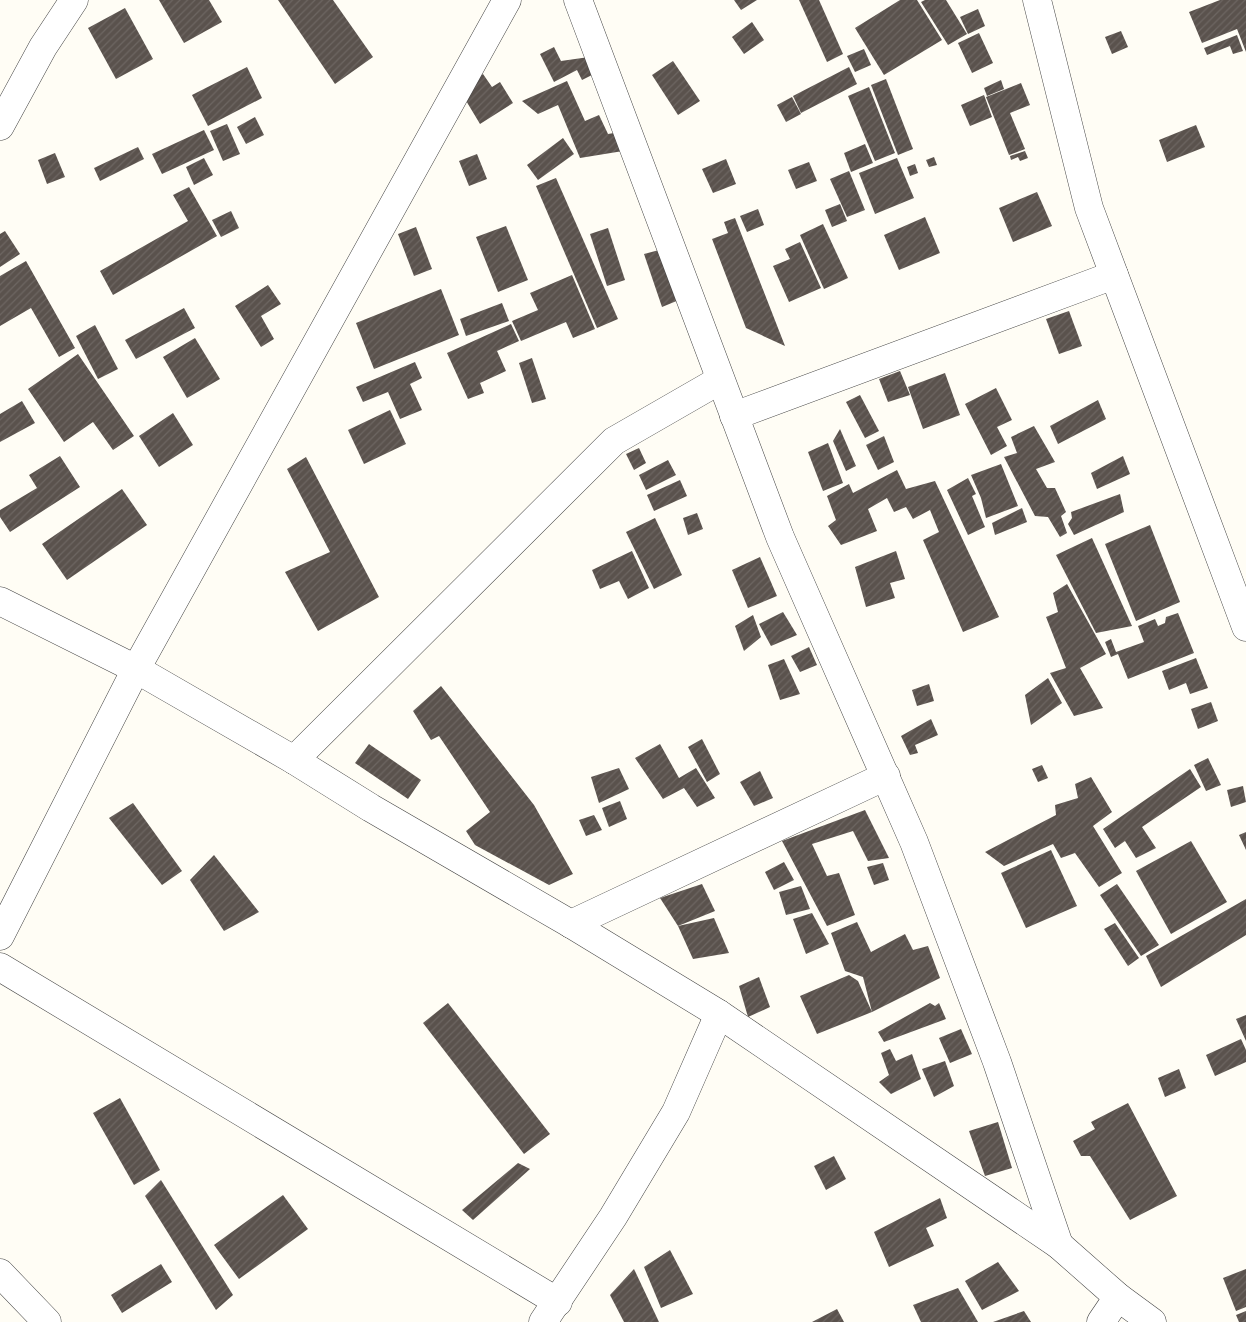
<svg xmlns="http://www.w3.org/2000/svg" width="1246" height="1322" font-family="'Noto Serif',serif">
<defs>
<pattern id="building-hatch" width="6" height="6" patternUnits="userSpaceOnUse" patternTransform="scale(1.25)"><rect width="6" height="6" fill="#5a524d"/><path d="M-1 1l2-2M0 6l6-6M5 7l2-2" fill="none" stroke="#6d6662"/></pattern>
</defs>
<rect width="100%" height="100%" fill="#fffdf5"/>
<!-- building -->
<g fill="url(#building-hatch)">
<polygon points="159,0 209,0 222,22 184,43"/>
<polygon points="278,0 333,0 373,57 335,84"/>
<polygon points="734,0 757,0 741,10"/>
<polygon points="799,0 819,0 843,54 827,62"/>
<polygon points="900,0 917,0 942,40 884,75 855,28"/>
<polygon points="925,0 946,0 967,34 948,45 921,2"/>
<polygon points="1220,0 1246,0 1246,52 1237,29 1202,43 1189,12"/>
<polygon points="125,8 153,59 116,79 88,28"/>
<polygon points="978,9 985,26 968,34 960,17"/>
<polygon points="752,22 764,40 744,54 732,37"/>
<polygon points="1121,31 1128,47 1112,54 1105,37"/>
<polygon points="979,33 993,63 972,73 958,43"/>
<polygon points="1237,35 1243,51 1233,54 1230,46 1207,55 1204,48"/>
<polygon points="554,47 561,61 589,57 598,72 582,80 577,70 554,82 540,54"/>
<polygon points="864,49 871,65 855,72 847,56"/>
<polygon points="673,61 700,101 678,115 652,75"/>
<polygon points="247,67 262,98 208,126 192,95"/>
<polygon points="849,67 857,84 801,113 793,96"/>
<polygon points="483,74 492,87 500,82 513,103 480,124 459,89"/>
<polygon points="886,79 913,149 898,155 871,85"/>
<polygon points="1001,80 1004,89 987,96 984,88"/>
<polygon points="567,81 585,121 599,115 608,134 620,132 623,151 580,158 558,105 538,114 522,101"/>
<polygon points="1021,83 1030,105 1010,113 1025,149 1009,155 986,97"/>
<polygon points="869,87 895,153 875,161 848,96"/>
<polygon points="984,95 992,117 970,126 961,105"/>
<polygon points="792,97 801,114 786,122 777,105"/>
<polygon points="255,117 264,135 246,144 237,127"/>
<polygon points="227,124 240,154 223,161 210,131"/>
<polygon points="1196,125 1205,147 1167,162 1159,140"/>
<polygon points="204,130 214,150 162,174 152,154"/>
<polygon points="563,138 574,154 538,180 527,165"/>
<polygon points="865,144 873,163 851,172 844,153"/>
<polygon points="138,147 144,159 100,181 94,168"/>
<polygon points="1025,151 1028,158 1020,161 1018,157 1011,160 1010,156"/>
<polygon points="55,153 65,177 47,184 38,160"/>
<polygon points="477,154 487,179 469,186 459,161"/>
<polygon points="934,157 937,165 929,167 926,160"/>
<polygon points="204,158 213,175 194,185 186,167"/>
<polygon points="897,158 914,198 875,214 859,173"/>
<polygon points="726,159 736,184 713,193 702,169"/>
<polygon points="809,162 817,181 796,189 788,170"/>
<polygon points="915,164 918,173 910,176 907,167"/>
<polygon points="849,171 865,210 847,217 830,179"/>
<polygon points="556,178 618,319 597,328 536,186"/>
<polygon points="189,187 217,236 113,295 100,271 188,221 173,195"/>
<polygon points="1037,192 1052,226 1013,242 999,208"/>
<polygon points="840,204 847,221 832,227 825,210"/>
<polygon points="758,209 764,225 747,232 740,216"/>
<polygon points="231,211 239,228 221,237 212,220"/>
<polygon points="925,217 940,253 899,270 884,235"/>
<polygon points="735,218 785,346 746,328 712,239 728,233 724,222"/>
<polygon points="823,224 848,278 824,289 800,235"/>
<polygon points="506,226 528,280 498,292 476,237"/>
<polygon points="416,227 432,269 414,276 398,234"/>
<polygon points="608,228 625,280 607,286 590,234"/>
<polygon points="5,231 20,254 0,267 0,234"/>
<polygon points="800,242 821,288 789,302 773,266 790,259 785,249"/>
<polygon points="663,249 679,300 662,307 644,254"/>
<polygon points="26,261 75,348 59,357 31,308 0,326 0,276"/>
<polygon points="572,275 595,329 573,338 566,322 521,341 512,321 538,310 530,293"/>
<polygon points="268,285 281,304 261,316 274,339 261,347 235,306"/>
<polygon points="441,289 459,335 374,369 356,323"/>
<polygon points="502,303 509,321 466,336 460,319"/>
<polygon points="184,308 195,328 136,359 125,340"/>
<polygon points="1069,311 1082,346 1059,354 1046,319"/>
<polygon points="511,324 519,341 497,351 506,371 480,383 484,393 468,399 447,353"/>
<polygon points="95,325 118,369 98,379 76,336"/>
<polygon points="195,338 220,379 187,398 163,357"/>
<polygon points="78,354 134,436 113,450 93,422 64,442 28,389"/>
<polygon points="532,358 546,399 532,403 519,363"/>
<polygon points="415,362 422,378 410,384 422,410 400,419 388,392 363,402 356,387"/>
<polygon points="900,371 910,395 888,402 879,379"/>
<polygon points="945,373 960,415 923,429 908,387"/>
<polygon points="996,388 1012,420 997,427 1007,446 991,455 965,404"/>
<polygon points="860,395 879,431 865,438 846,402"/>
<polygon points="1098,400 1106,419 1058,444 1050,426"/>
<polygon points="22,401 35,423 0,442 0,414"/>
<polygon points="390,410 406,444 364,464 348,430"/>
<polygon points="173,413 193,445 159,467 139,436"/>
<polygon points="1034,426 1055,462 1036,469 1047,488 1055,488 1066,512 1061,516 1067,533 1060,537 1048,517 1035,516 1004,457 1017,453 1011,437"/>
<polygon points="840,429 856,466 846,471 833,441"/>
<polygon points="884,436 894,462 878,470 866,445"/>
<polygon points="828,443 843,483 823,491 808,452"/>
<polygon points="639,448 646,463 634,470 626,454"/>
<polygon points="60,456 80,487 10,532 0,517 0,510 37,488 29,475"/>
<polygon points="1123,456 1130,474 1097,489 1091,473"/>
<polygon points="306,457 379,597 318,631 285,572 330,552 287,469"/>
<polygon points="668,460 676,475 646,490 639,475"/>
<polygon points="1001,464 1018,506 986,518 981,498 971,475"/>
<polygon points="897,470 906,489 935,481 999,617 963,632 923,540 939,532 930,510 913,519 906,507 894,512 887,498 868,509 877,531 841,545 828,526 836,520 827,496 849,484 853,493"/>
<polygon points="968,478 976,494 972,496 985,527 968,535 947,490"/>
<polygon points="680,480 687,496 654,511 647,495"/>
<polygon points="122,489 147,525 67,580 42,544"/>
<polygon points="1120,494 1124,512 1074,535 1068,524 1072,518 1071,512"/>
<polygon points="1022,508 1027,522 995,535 992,523"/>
<polygon points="697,513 703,529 688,535 683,518"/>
<polygon points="655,518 682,575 654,589 626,532"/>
<polygon points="1150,525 1180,602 1136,621 1105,544"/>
<polygon points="1092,538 1132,626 1096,633 1056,555"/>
<polygon points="632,551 649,588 628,599 619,581 600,589 592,570"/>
<polygon points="896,551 905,579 890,583 895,598 866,607 855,567"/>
<polygon points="760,557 777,596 748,608 732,570"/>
<polygon points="1067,584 1106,654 1080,668 1103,708 1074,716 1050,673 1066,668 1046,617 1058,612 1053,593"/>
<polygon points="783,612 797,635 771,646 759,624"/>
<polygon points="1178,613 1194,653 1128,679 1118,654 1111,657 1105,642 1111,639 1116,652 1144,642 1138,626 1155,619 1158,626 1165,623 1166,617"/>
<polygon points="753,615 761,637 744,651 735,626"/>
<polygon points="809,647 817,665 800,672 791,656"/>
<polygon points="1196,658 1208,688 1190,694 1186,683 1169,690 1162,671"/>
<polygon points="784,659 800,694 780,700 768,665"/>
<polygon points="1048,678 1062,703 1031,725 1025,695"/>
<polygon points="929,684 934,701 917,706 912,690"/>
<polygon points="441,686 534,805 573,874 549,885 475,845 466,831 490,812 439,736 431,740 413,711"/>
<polygon points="1211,702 1218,721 1198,729 1191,709"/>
<polygon points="931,719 938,735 915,745 918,753 910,755 901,736"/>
<polygon points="702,739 720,774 707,782 688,747"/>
<polygon points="369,744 421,780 408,799 355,763"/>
<polygon points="660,744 679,778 696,768 715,798 697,807 684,788 663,799 635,758"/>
<polygon points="1208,758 1221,785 1206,791 1194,765"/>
<polygon points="1042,765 1048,778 1038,782 1032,769"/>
<polygon points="619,768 629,789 599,803 591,777"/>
<polygon points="1190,769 1201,787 1142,827 1156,848 1136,858 1125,841 1115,848 1103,829"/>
<polygon points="760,771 773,798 754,806 740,782"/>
<polygon points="1091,777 1112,812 1093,826 1122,873 1099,887 1075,853 1061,858 1053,844 1004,866 985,852 1056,815 1055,805 1078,798 1075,784"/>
<polygon points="1243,786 1246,802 1231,807 1227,790"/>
<polygon points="620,801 627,819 609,827 602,808"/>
<polygon points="133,803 182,871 162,885 109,818"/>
<polygon points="865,810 889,858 868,861 853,831 812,844 827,876 839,873 855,915 827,926 782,841"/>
<polygon points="594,815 602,830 586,836 579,820"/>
<polygon points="1246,832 1246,850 1239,835"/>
<polygon points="1191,841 1227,902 1171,934 1136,871"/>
<polygon points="1051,850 1077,906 1026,928 1001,873"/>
<polygon points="214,855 259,912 224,931 190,880"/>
<polygon points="784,862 794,880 774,890 765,872"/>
<polygon points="883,863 889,880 874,885 867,867"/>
<polygon points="702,884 715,911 678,926 660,898"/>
<polygon points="1117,884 1159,945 1141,956 1100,895"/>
<polygon points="801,886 810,909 786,915 779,892"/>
<polygon points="1246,899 1246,935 1161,987 1146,956"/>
<polygon points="812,913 829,944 806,954 793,919"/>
<polygon points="714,918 729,953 693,959 678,926"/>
<polygon points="857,922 871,952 905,934 913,950 928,946 940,978 872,1012 817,1034 800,996 849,975 858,981 872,1012 863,977 845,971 831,933"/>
<polygon points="1115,923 1139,958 1128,966 1104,929"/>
<polygon points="759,977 770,1007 748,1017 739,986"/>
<polygon points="448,1003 550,1134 524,1154 423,1023"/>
<polygon points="930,1003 935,1006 939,1003 946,1019 884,1042 878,1032"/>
<polygon points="1246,1015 1246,1041 1236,1019"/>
<polygon points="961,1029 972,1054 950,1063 939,1038"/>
<polygon points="1241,1039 1246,1050 1246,1062 1215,1076 1206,1055"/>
<polygon points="890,1049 896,1061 912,1054 921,1079 891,1094 879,1082 889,1075 881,1053"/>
<polygon points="945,1061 954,1086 934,1097 922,1069"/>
<polygon points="1179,1069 1186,1088 1165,1097 1158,1078"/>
<polygon points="120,1098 160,1170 134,1185 93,1113"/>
<polygon points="1128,1103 1177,1196 1130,1220 1090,1156 1081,1156 1073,1141 1095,1129 1091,1122"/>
<polygon points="998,1122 1012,1168 985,1176 969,1131"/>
<polygon points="834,1156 846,1179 826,1190 814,1166"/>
<polygon points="518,1163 530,1169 473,1220 462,1210"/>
<polygon points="161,1180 233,1295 216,1310 145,1196"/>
<polygon points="283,1195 308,1229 239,1279 214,1245"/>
<polygon points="940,1198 947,1218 926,1228 934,1246 889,1267 874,1232"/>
<polygon points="670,1250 693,1294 661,1308 644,1267"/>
<polygon points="998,1262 1019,1291 982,1310 965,1281"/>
<polygon points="161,1264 172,1282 122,1313 111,1295"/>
<polygon points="634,1269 659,1322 624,1322 610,1295"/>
<polygon points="1246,1269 1246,1307 1236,1311 1223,1278"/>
<polygon points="958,1288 978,1322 921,1322 913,1305"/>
<polygon points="837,1309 844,1322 812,1322"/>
<polygon points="1024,1311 1031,1322 993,1322"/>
<polygon points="1246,1311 1246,1322 1239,1322 1236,1315"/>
</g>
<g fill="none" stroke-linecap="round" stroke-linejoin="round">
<defs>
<g id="minor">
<polyline points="578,0 780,537 914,842 997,1062 1059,1245"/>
<polyline points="0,126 43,47 74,0"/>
<polyline points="734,416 1114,275"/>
<polyline points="0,601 136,669 294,760 371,808 571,924 719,1014 1059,1245 1118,1297 1152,1322"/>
<polyline points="294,760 614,441 720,380"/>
<polyline points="571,924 886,776"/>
<polyline points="0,936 136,669 507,0"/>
<polyline points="0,967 558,1302"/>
<polyline points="0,1273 47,1322"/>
<polyline points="543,1322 613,1217 676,1112 719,1014"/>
<polyline points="1101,1322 1118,1297"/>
</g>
<polyline id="tertiary" points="1037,0 1089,208 1246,627"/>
</defs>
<!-- minor casing -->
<use href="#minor" stroke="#444" stroke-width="29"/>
<!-- tertiary casing -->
<use href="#tertiary" stroke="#444" stroke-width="29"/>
<!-- minor -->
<use href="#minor" stroke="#fff" stroke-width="28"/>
<!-- tertiary -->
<use href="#tertiary" stroke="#fff" stroke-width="28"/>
</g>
</svg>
